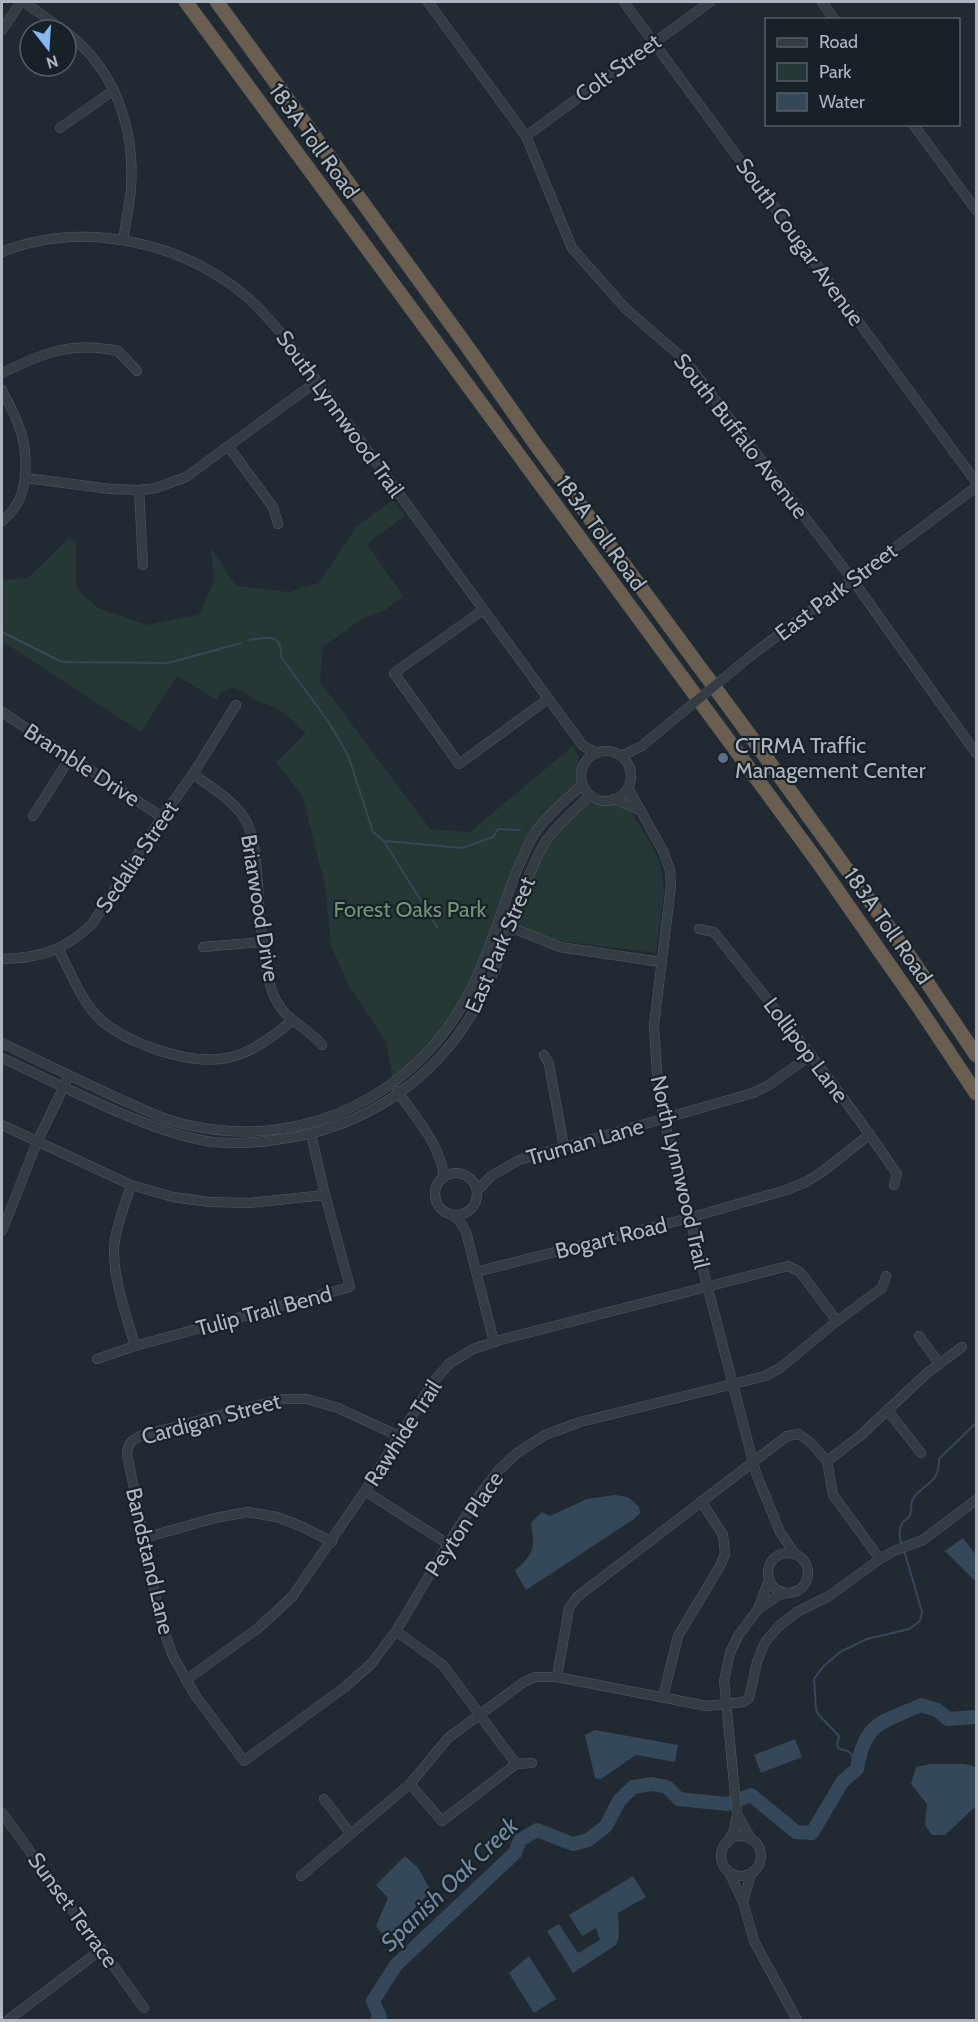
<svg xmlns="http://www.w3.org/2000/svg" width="978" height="2022" font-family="Cabin,sans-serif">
<rect width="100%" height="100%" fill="#212a33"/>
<!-- green -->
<g fill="#253836">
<polygon points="393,500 405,516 367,544 403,596 385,610 363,618 323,647 320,682 430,829 470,832 573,746 579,758 576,786 542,820 471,983 461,1003 431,1045 393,1079 386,1042 348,984 331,945 325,885 302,795 276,763 306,733 279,709 251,699 246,692 232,688 221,692 217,700 177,676 141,732 2,641 2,580 28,578 68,539 76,542 76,588 98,608 147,625 200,614 214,580 211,548 236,586 289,592 319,583 357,526"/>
<polygon points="590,803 603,806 618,804 626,806 640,825 659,860 663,878 664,893 656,953 559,941 518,926 517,920 541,856 560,830 582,807"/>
</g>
<!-- water -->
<g fill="#354859">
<path d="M615 1495 628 1497 639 1507 640 1513 634 1519 526 1590 515 1571C535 1552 535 1550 531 1523L542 1512 550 1516 587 1499Z"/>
<polygon points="963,1538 976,1555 976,1582 945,1551"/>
<polygon points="595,1730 678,1745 675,1762 636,1755 601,1779 595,1778 585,1735"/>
<polygon points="795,1739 802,1757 761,1773 754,1755"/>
<polygon points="931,1764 965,1764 976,1767 976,1806 945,1835 932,1835 925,1825 927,1804 911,1784 916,1767"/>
<polygon points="405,1856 418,1868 431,1891 386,1939 376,1926 388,1898 376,1885"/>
<polygon points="633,1876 646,1897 618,1913 619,1936 616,1945 573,1973 547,1931 559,1924 578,1953 600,1940 596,1928 582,1936 569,1915"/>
<polygon points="529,1956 556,1999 534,2013 509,1973"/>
</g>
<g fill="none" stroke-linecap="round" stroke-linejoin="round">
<!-- stream -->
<g stroke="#354859" stroke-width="2">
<polyline points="2,632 62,662 168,663 241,643"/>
<path d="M249 640C268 638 282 632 281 657L328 721 348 755 373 832 384 841 437 927"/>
<polyline points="386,841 462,848 493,837 498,829 520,830"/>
<path d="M902 1545C899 1537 898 1529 903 1522 905 1520 908 1519 910 1515 912 1509 910 1503 914 1497 927 1481 939 1484 939 1459L976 1423"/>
<path d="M855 1771C851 1757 857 1752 839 1749L837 1745 839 1736 818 1714 816 1709 814 1679 823 1667 840 1652 867 1639 909 1629 920 1621 922 1612 904 1550"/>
</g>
<!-- river -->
<path stroke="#354859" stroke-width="14" d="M377 2020 380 2017 373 2001 396 1965 515 1853 520 1840 537 1830 573 1844 588 1840 606 1826 619 1801 633 1787 652 1784 667 1787 679 1799 727 1804 751 1795 796 1832 812 1833 842 1782 857 1769C865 1721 882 1723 921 1705L937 1710 948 1719 976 1717"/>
<defs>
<g id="minor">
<polyline points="24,2 63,30"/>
<polyline points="428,2 526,136 572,248 626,309 685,360 852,579 976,753"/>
<polyline points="624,2 976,482"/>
<polyline points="822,2 835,20"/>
<polyline points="2,30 21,2"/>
<path d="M66 32C116 70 135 129 131 189 129 206 126 223 123 240"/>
<polyline points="913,124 976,210"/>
<polyline points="60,128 114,90"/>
<polyline points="526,136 710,2"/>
<path d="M2 252C83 220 182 241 248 298 262 310 274 325 286 339L583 746 597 753"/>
<path d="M2 373C43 353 71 341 118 351L137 371"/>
<path d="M2 390C7 401 14 412 18 424 28 448 30 490 12 511 9 515 5 518 2 521"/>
<polyline points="228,446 273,507 278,524"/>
<polyline points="25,478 111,489 139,490 156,488 186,477 316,382"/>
<polyline points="139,490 143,565"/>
<polyline points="483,610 394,673 459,764 548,699"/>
<polyline points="753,654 976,487"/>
<polyline points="2,712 162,817"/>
<circle cx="606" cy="776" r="25"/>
<polyline points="621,756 642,746 649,740"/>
<path d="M193 774C211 787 233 800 245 819 254 835 256 855 257 873 260 907 261 966 274 996 286 1023 306 1025 322 1045"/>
<polyline points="628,788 663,851 670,870 671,886 654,1025 658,1090 664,1120 756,1473 780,1532 795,1554"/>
<polyline points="614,799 639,810"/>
<polyline points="33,816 70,758"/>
<polyline points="510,927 560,947 661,962"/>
<path d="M699 929 714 932C777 1011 840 1090 897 1174L894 1185"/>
<polyline points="203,947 263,942"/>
<path d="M58 949C70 971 80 998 97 1016 112 1032 133 1041 152 1048 212 1069 244 1063 291 1021"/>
<path d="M2 959C39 958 64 951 92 924L162 817 193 774 236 705"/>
<path d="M2 1043C41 1062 80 1081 120 1099 142 1109 164 1120 188 1125 305 1152 422 1093 473 985 491 948 502 908 517 870 523 857 529 841 537 830 550 813 567 799 582 785"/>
<polyline points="544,1055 549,1064 564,1147"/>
<path d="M2 1058C43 1077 83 1097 125 1115 153 1126 182 1138 212 1142 233 1144 254 1143 275 1140 366 1129 440 1078 482 996 499 964 510 929 522 895 529 876 535 858 546 841 558 824 575 810 590 795"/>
<path d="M397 1091C416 1118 439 1142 444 1176"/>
<polyline points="2,1125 131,1185 173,1197 210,1202 249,1203 325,1195"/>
<circle cx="456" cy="1194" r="21"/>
<path d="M131 1185C125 1205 113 1233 114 1254 115 1285 127 1317 135 1346"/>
<polyline points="477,1191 491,1176 519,1160 753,1093 769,1085 811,1055"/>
<polyline points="453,1215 460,1222 466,1232 494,1342"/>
<polyline points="2,1231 37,1142 66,1082"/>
<polyline points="476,1272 689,1218 786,1190 806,1182 822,1172 870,1134"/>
<polyline points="919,1336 939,1363"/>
<polyline points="97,1359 135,1346 350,1287 325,1195 311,1134"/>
<polyline points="888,1411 921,1453"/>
<path d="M399 1436 338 1408 307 1399H283L143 1435C133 1439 128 1442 127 1454L161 1623 173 1656 195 1695 244 1761 345 1687 371 1664 396 1631 448 1544 480 1494 498 1471 517 1453 545 1435 580 1422 765 1376 780 1368 837 1321 882 1288 886 1276"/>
<polyline points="827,1461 860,1436 927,1373 962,1347"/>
<polyline points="365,1491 448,1544"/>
<polyline points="144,1538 215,1518 247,1512 277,1517 303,1527 332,1542"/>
<circle cx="788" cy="1573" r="20"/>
<polyline points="758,1609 779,1595 787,1593"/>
<polyline points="396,1631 443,1665 516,1764 442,1821 410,1784"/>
<polyline points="557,1677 569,1608 577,1597 787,1436 799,1434 810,1442 827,1461 833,1495 880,1559"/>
<polyline points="186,1680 257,1629 292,1597 365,1491 434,1381 449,1364 473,1349 500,1340 788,1266 800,1272 837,1321"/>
<polyline points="663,1697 678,1636 720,1566 725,1554 723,1535 701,1501"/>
<polyline points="516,1764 532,1763"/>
<polyline points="324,1799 351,1834"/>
<polyline points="2,1813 144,2008"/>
<polyline points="737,1814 751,1839"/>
<circle cx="741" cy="1856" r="20"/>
<polyline points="726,1844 734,1831 737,1814 724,1681 730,1653 738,1636 758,1609 769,1580"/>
<polyline points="729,1872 743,1902 754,1941 797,2020"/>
<polyline points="301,1876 410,1784 448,1738 524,1682 535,1677 557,1677 707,1706 743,1702 749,1698 757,1662 765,1642 779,1626 797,1612 829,1596 880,1559 894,1551 923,1540 976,1500"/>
<polyline points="743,1902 751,1874"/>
<polyline points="8,2020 102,1949"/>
</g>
<g id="highway">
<polyline points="186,2 815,858 920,1009 976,1093"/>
<polyline points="217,2 469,349 536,445 757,745 908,954 976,1055"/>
</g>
</defs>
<!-- minor casing -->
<use href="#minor" stroke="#515a62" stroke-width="10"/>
<!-- highway casing -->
<use href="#highway" stroke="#3e474f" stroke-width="15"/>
<!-- minor -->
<use href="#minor" stroke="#343c44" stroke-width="9"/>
<!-- highway -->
<use href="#highway" stroke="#6a5e51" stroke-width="14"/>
<defs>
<polyline id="minor-bridge" points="649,740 753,654"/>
</defs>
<!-- minor-bridge casing -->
<use href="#minor-bridge" stroke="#515a62" stroke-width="10" stroke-linecap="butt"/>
<!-- minor-bridge -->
<use href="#minor-bridge" stroke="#343c44" stroke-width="9"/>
</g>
<!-- markers -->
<circle fill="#5c6f8a" stroke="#192128" stroke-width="2" cx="723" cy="758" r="6"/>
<g text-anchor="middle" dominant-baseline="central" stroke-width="4.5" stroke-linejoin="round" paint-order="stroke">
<!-- street labels -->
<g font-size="22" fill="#aeb7c1" stroke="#192128">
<text transform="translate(618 68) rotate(-36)">Colt Street</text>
<text transform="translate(314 141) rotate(54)">183A Toll Road</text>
<text transform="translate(800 242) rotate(54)">South Cougar Avenue</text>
<text transform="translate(340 414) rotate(54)">South Lynnwood Trail</text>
<text transform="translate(741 436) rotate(52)">South Buffalo Avenue</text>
<text transform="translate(601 533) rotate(54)">183A Toll Road</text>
<text transform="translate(836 592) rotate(-37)">East Park Street</text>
<text transform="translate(82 765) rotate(33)">Bramble Drive</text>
<text transform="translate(137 857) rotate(-56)">Sedalia Street</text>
<text transform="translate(260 908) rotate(81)">Briarwood Drive</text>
<text transform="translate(888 926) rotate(55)">183A Toll Road</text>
<text transform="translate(500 945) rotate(-67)">East Park Street</text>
<text transform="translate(806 1050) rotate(53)">Lollipop Lane</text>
<text transform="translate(585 1142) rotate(-16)">Truman Lane</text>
<text transform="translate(680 1172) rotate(77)">North Lynnwood Trail</text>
<text transform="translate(611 1238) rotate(-14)">Bogart Road</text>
<text transform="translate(264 1311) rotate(-15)">Tulip Trail Bend</text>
<text transform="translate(211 1419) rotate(-15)">Cardigan Street</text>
<text transform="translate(403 1433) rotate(-57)">Rawhide Trail</text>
<text transform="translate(464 1524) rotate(-56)">Peyton Place</text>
<text transform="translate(150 1561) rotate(77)">Bandstand Lane</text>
<text transform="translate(73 1910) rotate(54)">Sunset Terrace</text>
</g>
<!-- poi labels -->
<g font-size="22" fill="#aeb7c1" stroke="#192128" text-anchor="start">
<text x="735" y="745">CTRMA Traffic<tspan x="735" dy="25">Management Center</tspan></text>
</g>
<!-- park labels -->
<g font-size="22" fill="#709574" stroke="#192128">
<text x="410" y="909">Forest Oaks Park</text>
</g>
<!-- water labels -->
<g font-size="24" font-style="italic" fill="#708ba3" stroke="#192128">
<text transform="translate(449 1884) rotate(-44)">Spanish Oak Creek</text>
</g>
</g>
<!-- border -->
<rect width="978" height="2022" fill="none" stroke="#aeb7c1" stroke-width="6"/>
<!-- legend -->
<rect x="765" y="18" width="195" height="108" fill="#192128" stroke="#555d65" stroke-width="1.5"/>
<rect x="777" y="38" width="30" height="9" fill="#343c44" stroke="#555d65" stroke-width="1.5"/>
<text x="819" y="48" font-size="18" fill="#aeb7c1">Road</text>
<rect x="777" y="63" width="30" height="18" fill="#253836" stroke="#555d65" stroke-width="1.5"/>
<text x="819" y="78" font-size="18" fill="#aeb7c1">Park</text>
<rect x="777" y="93" width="30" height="18" fill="#354859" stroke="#555d65" stroke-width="1.5"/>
<text x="819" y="108" font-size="18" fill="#aeb7c1">Water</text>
<!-- north arrow -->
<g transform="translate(48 48) rotate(163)"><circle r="28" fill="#192128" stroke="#555d65" stroke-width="1.5"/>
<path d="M0-4.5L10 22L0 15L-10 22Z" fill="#86b8ee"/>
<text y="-9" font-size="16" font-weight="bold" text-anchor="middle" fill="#aeb7c1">N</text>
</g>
</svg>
